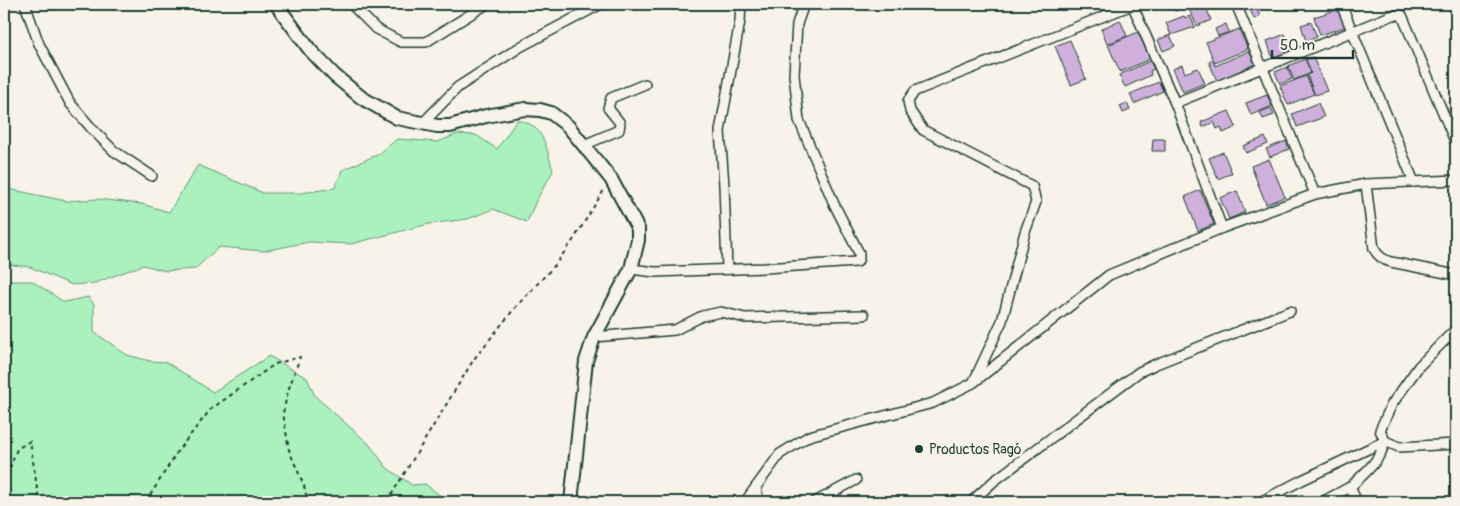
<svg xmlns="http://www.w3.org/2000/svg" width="1460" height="506" font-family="Pangolin,sans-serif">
<rect width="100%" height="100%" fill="#f7f3e8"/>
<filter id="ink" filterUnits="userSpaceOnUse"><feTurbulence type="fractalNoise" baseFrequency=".02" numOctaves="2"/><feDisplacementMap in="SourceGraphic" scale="10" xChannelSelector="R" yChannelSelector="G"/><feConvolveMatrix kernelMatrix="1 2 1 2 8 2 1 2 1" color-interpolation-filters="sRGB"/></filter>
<g filter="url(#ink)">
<!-- green -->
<g fill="#aaf1bd" stroke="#649778">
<path d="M517 120C544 123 547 150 553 171L537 199 527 222 493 209 468 219 429 224 351 244 309 242 263 251 219 247 195 269 166 271 143 265 95 283 72 285 30 267 4 264V188L66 201 97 199 142 204 169 212 198 165 263 193H301L335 188 342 170 379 154 397 139 438 142 457 134 476 135 497 149Z"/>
<polygon points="4,281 32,281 64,302 88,297 94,304 94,332 127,355 150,361 166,362 213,392 269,356 307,378 315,396 369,444 387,468 412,485 425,484 449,502 4,502"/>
</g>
<!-- building -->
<g fill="#cfb0dc" stroke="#1f3d34">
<polygon points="1165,4 1188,4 1188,5 1175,11 1173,6 1167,8"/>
<polygon points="1195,4 1205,4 1211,20 1197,26 1188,7"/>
<polygon points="1248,4 1255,4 1260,16 1254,19"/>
<polygon points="1339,9 1345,27 1320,35 1314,17"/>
<polygon points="1184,16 1185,18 1190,16 1195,27 1171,35 1166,23"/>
<polygon points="1120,20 1127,36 1107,44 1101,29"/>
<polygon points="1311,22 1317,37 1306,41 1301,25"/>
<polygon points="1226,24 1229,32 1218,36 1215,29"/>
<polygon points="1239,29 1248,49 1215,63 1206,42"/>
<polygon points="1138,32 1150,59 1120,72 1108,45"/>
<polygon points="1285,34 1292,52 1273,59 1267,41"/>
<polygon points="1170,35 1175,46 1163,51 1158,40"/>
<polygon points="1070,40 1086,79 1071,85 1055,46"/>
<polygon points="1249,51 1255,64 1217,81 1209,62 1213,60 1215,66"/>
<polygon points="1313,57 1327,91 1315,95 1307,75 1311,73 1306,60"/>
<polygon points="1305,59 1311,73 1294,80 1288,66"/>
<polygon points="1150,61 1154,69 1150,71 1151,75 1125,87 1119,75"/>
<polygon points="1182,65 1185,73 1198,68 1205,83 1183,92 1173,69"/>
<polygon points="1287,67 1292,79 1280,84 1275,72"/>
<polygon points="1306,76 1314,94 1288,105 1280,86"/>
<polygon points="1159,82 1163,91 1134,104 1130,94"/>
<polygon points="1267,95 1272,106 1251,115 1246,103"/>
<polygon points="1127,103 1130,110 1123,113 1120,106"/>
<polygon points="1318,103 1324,117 1297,127 1292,114"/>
<polygon points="1271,108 1274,115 1263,119 1260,112"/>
<polygon points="1229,111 1236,127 1223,133 1221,127 1217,129 1214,122 1203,127 1201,122"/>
<polygon points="1265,137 1268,144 1246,153 1243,146"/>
<polygon points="1153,139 1165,139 1165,151 1152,151"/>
<polygon points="1286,141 1289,149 1270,157 1266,149"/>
<polygon points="1223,152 1232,173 1218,179 1209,158"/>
<polygon points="1269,159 1285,197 1266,204 1251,166"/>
<polygon points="1200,190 1214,224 1198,231 1185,197"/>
<polygon points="1237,191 1245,212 1229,219 1220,198"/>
</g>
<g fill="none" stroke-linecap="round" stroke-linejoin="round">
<defs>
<g id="minor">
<polyline points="25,4 39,44 70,103 93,130 114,151 152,176"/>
<polyline points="351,4 376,29 401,42 426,42 487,4"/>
<polyline points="1132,4 1175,103 1222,228"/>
<polyline points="1236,4 1315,194"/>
<polyline points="1341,4 1414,182"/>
<polyline points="1175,103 1393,15 1402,15 1454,139"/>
<polyline points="422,124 458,87 520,47 601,4"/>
<polyline points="584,145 619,130 620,123 608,108 611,98 645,84"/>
<path d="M1366 184 1374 249C1378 256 1383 260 1391 262L1456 275"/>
<polyline points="631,269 655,272 765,268 857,262 859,258 859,253 834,204 799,120 794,75 797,24 804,4"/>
<polyline points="727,269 724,185 720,131 740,21 741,4"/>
<polyline points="1456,329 1419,366 1392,404 1380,430 1385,441 1399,447 1456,444"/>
<polyline points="594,337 675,330 702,316 721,312 745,318 864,315"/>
<polyline points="974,381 1002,321 1025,232 1036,202 1032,186 923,130 910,111 908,101 915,91 1132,5"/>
<polyline points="756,487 759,502"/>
<polyline points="745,502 780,454 809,436 933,403 973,383 1109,275 1222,228 1315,194 1366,184 1456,180"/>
<polyline points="815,502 856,480"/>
<polyline points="971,502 994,481 1139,372 1156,364 1290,311"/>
<polyline points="1260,502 1302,480 1385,441"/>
<polyline points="1322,502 1350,487"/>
<path d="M1357 502 1350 487C1364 474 1381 460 1385 441"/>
</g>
<polyline id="secondary" points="276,4 310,50 335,76 362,98 397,118 437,126 450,126 486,116 525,109 540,110 551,113 568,126 611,179 638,229 638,240 631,269 594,337 586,361 571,502"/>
</defs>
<!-- minor casing -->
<use href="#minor" stroke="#1f3d34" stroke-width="12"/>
<!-- secondary casing -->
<use href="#secondary" stroke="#1f3d34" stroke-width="16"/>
<!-- path -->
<g stroke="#1f3d34" stroke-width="2" stroke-dasharray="4 4" stroke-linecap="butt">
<polyline points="4,483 17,449 30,441 38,494 41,502"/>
<polyline points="146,502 179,449 211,409 275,364 300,357 288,391 283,413 289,450 304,486 308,502"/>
<polyline points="387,502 474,359 514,309 555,265 574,239 604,190"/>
</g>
<!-- minor -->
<use href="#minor" stroke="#f7f3e8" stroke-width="9"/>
<!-- secondary -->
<use href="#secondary" stroke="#f7f3e8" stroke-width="12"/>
</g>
</g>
<!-- markers -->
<circle fill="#1f3d34" stroke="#f7f3e8" stroke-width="2" cx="919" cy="449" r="5"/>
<g text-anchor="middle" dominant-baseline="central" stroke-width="5" stroke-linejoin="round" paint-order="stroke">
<!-- poi labels -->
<g font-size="14" fill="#1f3d34" stroke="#f7f3e8" text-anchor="start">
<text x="929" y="449">Productos Ragó</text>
</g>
</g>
<!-- margin -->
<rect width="1460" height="506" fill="none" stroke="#f7f3e8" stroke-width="20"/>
<rect x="10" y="10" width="1440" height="486" fill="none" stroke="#1f3d34" stroke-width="2" filter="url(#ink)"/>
<!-- scale -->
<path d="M1272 50v8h81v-8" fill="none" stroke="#1f3d34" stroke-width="2.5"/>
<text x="1280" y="50" font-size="15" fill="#1f3d34" stroke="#f7f3e8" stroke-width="4" paint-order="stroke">50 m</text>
</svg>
